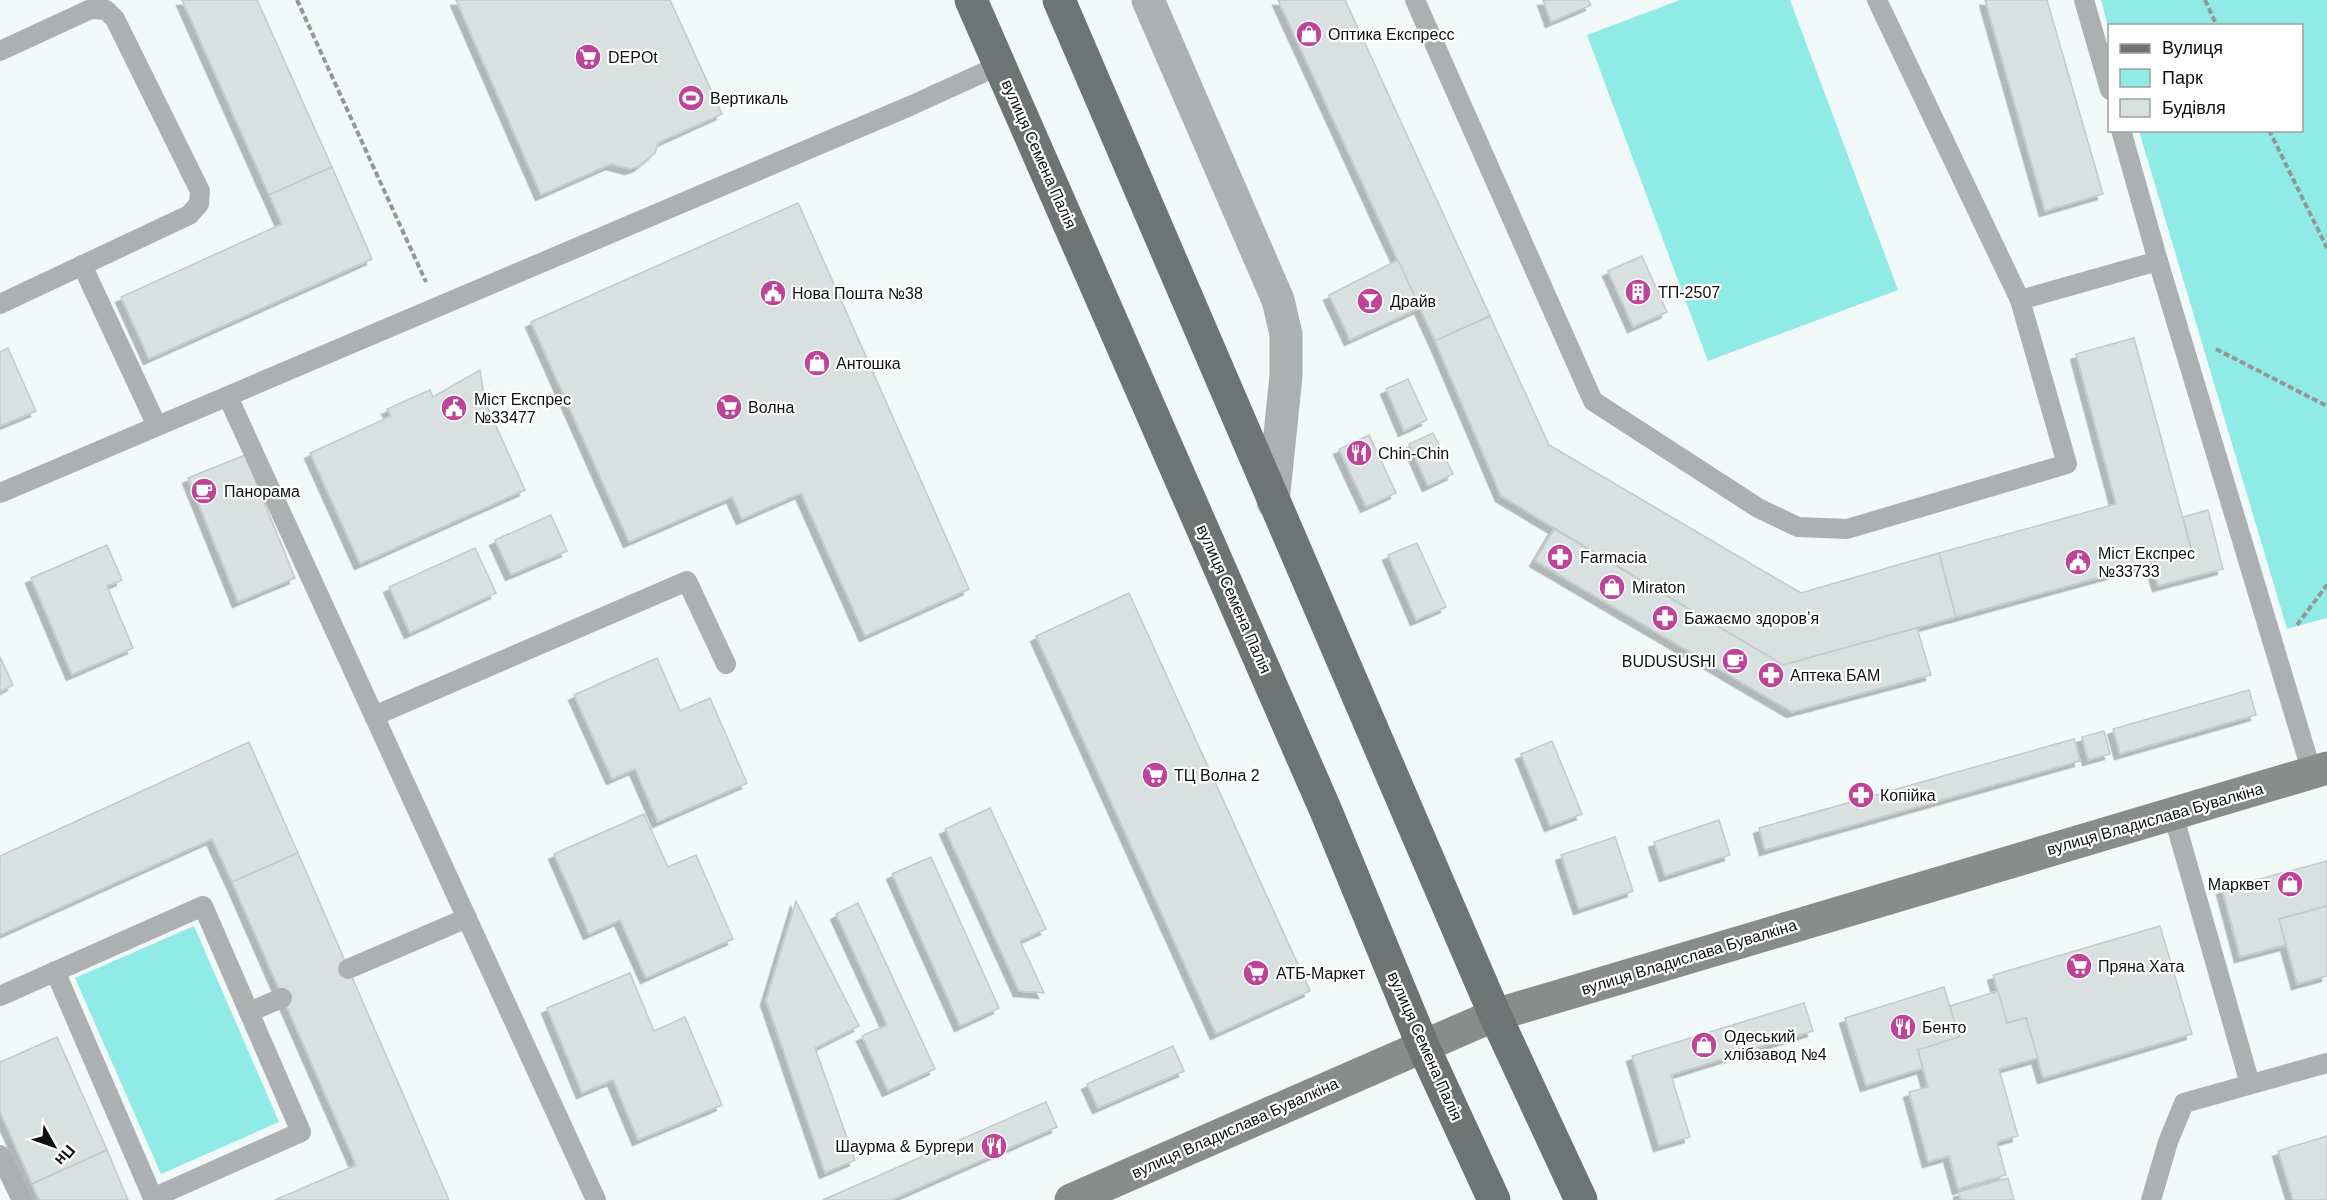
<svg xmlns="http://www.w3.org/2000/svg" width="2327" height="1200" font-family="Arial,sans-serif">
<defs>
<filter id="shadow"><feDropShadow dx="-5.5" dy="5.5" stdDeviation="0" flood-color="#0004"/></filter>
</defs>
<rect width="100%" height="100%" fill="#f2faf9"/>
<!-- green -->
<g fill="#90eae6">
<polygon points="1680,0 1790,0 1898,290 1708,361 1587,35"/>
<polygon points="2101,0 2327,0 2327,618 2287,629 2139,131 2302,130 2302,26 2110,26 2109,30"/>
<polygon points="194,926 279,1122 161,1174 75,978"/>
</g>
<!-- building -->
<g fill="#d9e0e0" stroke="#c2c9c9" stroke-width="1.5" filter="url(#shadow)">
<polygon points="182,0 257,0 332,167 269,195"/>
<polygon points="456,0 670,0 722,114 658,143 655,153 639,166 630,169 611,164 541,195"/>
<polygon points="1278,0 1345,0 1490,316 1435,341"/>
<polygon points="1543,0 1588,0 1591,5 1551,22"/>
<polygon points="1985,0 2047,0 2103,194 2045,211"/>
<polygon points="332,167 372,259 149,359 121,297 282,224 269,195"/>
<polygon points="798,203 969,589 865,636 801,493 742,519 732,497 629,542 531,322"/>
<polygon points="1642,256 1667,312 1633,327 1608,271"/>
<polygon points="1398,260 1420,308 1350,340 1329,295"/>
<polygon points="1490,316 1549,445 1801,593 1939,553 1956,617 1783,665 1501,496 1435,341"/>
<polygon points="2134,338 2192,552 1956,617 1939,553 2116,504 2076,354"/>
<polygon points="8,348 36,411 0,426 0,352"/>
<polygon points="480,370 485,402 525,490 360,564 310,453 391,416 387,409 430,390 433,397"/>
<polygon points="1408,379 1427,420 1404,431 1386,389"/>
<polygon points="1433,433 1453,474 1428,486 1409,444"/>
<polygon points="1369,435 1396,493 1366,507 1339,449"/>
<polygon points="245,455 295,578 238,602 188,478"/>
<polygon points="2208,510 2223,569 2158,586 2151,562 2192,552 2183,517"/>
<polygon points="551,515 567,551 511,575 495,540"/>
<polygon points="1554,529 1783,665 1917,628 1931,675 1792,712 1535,561"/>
<polygon points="1417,543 1446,607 1416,620 1388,555"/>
<polygon points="107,545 122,580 107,586 133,648 72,675 31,578"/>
<polygon points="475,548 496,593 410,633 389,587"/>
<polygon points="1129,593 1310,991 1216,1034 1036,636"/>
<polygon points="0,657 13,685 0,692"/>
<polygon points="657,658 680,711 710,698 747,783 658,822 635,769 612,779 574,695"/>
<polygon points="2249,690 2256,715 2120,754 2113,729"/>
<polygon points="2104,731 2110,754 2088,760 2082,737"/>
<polygon points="2074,739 2080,761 1765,850 1759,828"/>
<polygon points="1552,741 1582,814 1550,826 1521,754"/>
<polygon points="249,742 298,853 232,882 212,839 0,935 0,856"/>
<polygon points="990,808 1046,929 1020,941 1044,993 1019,991 945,829"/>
<polygon points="644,814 668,867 696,855 733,939 646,978 620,920 589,934 554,854"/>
<polygon points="1719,820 1730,855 1665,876 1654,842"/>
<polygon points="1615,837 1633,891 1579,909 1561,855"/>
<polygon points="298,853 449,1200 275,1200 356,1165 232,882"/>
<polygon points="931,857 999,1008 960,1026 892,874"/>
<polygon points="2327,861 2327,906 2279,919 2286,945 2240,957 2222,889"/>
<polygon points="796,901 859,1026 815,1048 855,1160 825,1173 766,1000"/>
<polygon points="858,903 935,1069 888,1091 862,1036 887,1025 836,914"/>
<polygon points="2327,906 2327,976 2297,984 2279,919"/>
<polygon points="2160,926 2192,1034 2043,1078 2026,1018 2007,1023 1993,975"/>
<polygon points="630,973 654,1031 685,1017 722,1105 638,1140 613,1080 582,1093 547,1008"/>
<polygon points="1944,987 1959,1037 1918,1050 1923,1068 1866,1086 1845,1018"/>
<polygon points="1998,991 2007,1023 2026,1018 2038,1058 1999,1069 2018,1136 1997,1142 2006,1175 1958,1189 1949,1156 1928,1162 1909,1092 1928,1087 1918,1050 1959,1037 1950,1006"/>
<polygon points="1804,1003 1813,1031 1671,1075 1690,1137 1659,1146 1632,1056"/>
<polygon points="57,1037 107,1150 32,1184 0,1112 0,1062"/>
<polygon points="1173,1046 1184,1071 1098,1108 1087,1084"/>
<polygon points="1046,1102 1057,1127 891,1200 823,1200"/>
<polygon points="2327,1136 2327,1200 2293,1200 2278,1151"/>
<polygon points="107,1150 128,1200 39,1200 32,1184"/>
<polygon points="2008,1178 2014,1200 1961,1200 1959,1192"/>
</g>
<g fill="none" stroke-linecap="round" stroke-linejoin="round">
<!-- path -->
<g stroke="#929897" stroke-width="4" stroke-dasharray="6 3" stroke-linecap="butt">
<polyline points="297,0 426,282"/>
<polyline points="2205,0 2217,26"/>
<polyline points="2269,130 2327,248"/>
<polyline points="2216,349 2327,406"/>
<polyline points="2297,625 2327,585"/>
</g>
<!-- lane -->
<g stroke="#adb0b0" stroke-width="20">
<polyline points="1415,0 1593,401 1758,508 1798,527 1847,529 2067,464 2020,300 2158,261"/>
<polyline points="1877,0 2020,300"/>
<polyline points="2084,0 2110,90"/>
<polyline points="0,51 91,9 106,10 115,19 200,191 199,204 189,215 0,304"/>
<polyline points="2121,130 2158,261 2312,773"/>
<polyline points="82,265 157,426"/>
<polyline points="228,397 596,1200"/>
<polyline points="0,493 910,106 1000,65"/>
<polyline points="374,716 687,581 726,664"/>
<polyline points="2173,814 2250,1084"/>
<polyline points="348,969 467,918"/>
<polyline points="0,996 203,906 301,1132 153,1198 55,971"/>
<polyline points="249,1012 282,998"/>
<polyline points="0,1155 22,1200"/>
<polyline points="2151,1200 2168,1142 2184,1103 2327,1063"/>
</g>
<!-- street -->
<polyline stroke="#adb0b0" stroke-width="33" points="1148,0 1278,300 1286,334 1286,376 1273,502"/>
<!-- secondary -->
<polyline stroke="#888d8c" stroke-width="33" points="1071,1200 1495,1015 2327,768"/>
<!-- primary -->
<g stroke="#6e7474" stroke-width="33">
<polyline points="971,0 1326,811 1423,1046 1494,1200"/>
<polyline points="1059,0 1495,1015 1581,1200"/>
</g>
</g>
<!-- icons -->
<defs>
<symbol id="shop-disc" viewBox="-11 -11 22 22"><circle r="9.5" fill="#bd4498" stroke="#fff"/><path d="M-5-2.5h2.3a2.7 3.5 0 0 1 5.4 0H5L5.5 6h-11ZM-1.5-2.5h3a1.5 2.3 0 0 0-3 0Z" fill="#fff"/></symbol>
<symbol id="supermarket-disc" viewBox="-11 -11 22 22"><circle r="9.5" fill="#bd4498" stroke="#fff"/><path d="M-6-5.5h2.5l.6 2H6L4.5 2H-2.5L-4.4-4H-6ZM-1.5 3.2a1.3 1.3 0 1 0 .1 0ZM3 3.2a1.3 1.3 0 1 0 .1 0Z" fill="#fff"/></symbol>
<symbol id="stadium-disc" viewBox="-11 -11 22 22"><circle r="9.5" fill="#bd4498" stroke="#fff"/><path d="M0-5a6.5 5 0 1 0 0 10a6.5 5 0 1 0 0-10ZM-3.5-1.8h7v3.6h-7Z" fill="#fff"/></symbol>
<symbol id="building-disc" viewBox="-11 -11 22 22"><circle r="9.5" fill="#bd4498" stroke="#fff"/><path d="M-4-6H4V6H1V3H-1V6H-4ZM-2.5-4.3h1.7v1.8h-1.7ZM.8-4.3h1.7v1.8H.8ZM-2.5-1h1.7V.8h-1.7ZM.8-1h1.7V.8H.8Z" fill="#fff"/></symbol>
<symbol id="civic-disc" viewBox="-11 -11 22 22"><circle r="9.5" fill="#bd4498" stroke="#fff"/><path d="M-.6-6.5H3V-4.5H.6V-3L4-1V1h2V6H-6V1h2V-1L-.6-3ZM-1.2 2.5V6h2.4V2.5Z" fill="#fff"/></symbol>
<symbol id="bar-disc" viewBox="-11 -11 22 22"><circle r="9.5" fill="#bd4498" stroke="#fff"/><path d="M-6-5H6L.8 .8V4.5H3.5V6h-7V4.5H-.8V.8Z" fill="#fff"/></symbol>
<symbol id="restaurant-disc" viewBox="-11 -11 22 22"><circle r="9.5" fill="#bd4498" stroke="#fff"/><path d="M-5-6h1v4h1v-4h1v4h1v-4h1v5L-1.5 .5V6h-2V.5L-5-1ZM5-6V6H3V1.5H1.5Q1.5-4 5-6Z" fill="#fff"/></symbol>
<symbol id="cafe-disc" viewBox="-11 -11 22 22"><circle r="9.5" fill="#bd4498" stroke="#fff"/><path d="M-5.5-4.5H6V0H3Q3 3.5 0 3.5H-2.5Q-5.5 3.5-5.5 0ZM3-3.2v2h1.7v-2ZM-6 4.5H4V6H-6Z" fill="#fff"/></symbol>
<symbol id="pharmacy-disc" viewBox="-11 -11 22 22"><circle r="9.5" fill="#bd4498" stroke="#fff"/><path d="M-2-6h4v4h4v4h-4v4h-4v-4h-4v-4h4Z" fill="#fff"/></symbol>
</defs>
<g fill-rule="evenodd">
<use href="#shop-disc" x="1294" y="19" width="30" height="30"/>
<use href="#supermarket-disc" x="573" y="42" width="30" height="30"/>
<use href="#stadium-disc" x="676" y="83" width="30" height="30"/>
<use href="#building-disc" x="1623" y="277" width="30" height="30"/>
<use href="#civic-disc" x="758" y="278" width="30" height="30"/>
<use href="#bar-disc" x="1355" y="286" width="30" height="30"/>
<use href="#shop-disc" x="802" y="348" width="30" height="30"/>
<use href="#supermarket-disc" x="714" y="392" width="30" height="30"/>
<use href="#civic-disc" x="439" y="393" width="30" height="30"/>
<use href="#restaurant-disc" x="1344" y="438" width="30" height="30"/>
<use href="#cafe-disc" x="189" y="476" width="30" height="30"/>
<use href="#pharmacy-disc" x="1545" y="542" width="30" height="30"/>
<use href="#civic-disc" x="2063" y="547" width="30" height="30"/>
<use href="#shop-disc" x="1597" y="572" width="30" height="30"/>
<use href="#pharmacy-disc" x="1650" y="603" width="30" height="30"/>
<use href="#cafe-disc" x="1720" y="646" width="30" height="30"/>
<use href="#pharmacy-disc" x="1756" y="660" width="30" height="30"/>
<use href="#supermarket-disc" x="1140" y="760" width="30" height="30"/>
<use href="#pharmacy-disc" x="1846" y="780" width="30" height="30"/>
<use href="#shop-disc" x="2275" y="869" width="30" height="30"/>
<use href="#supermarket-disc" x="2064" y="951" width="30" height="30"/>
<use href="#supermarket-disc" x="1241" y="958" width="30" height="30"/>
<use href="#restaurant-disc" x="1888" y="1012" width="30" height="30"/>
<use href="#shop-disc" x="1689" y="1030" width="30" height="30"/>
<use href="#restaurant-disc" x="979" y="1131" width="30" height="30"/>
</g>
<g text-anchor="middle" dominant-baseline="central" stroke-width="4.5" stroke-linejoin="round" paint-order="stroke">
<!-- poi labels -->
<g font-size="16" fill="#0e1110" stroke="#fff" text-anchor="start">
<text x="1328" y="34">Оптика Експресс</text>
<text x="608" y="57">DEPOt</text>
<text x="710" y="98">Вертикаль</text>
<text x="1658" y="292">ТП-2507</text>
<text x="792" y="293">Нова Пошта №38</text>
<text x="1390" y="301">Драйв</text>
<text x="836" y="363">Антошка</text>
<text x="474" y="399">Міст Експрес<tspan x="474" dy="18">№33477</tspan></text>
<text x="748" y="407">Волна</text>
<text x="1378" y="453">Chin-Chin</text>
<text x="224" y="491">Панорама</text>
<text x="2098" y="553">Міст Експрес<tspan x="2098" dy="18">№33733</tspan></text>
<text x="1580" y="557">Farmacia</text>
<text x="1632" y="587">Miraton</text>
<text x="1684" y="618">Бажаємо здоровʼя</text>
<text x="1716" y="661" text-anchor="end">BUDUSUSHI</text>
<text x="1790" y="675">Аптека БАМ</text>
<text x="1174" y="775">ТЦ Волна 2</text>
<text x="1880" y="795">Копійка</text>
<text x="2270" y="884" text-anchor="end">Марквет</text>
<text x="2098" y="966">Пряна Хата</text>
<text x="1276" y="973">АТБ-Маркет</text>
<text x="1922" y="1027">Бенто</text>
<text x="1724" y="1036">Одеський<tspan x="1724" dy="18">хлібзавод №4</tspan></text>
<text x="974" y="1146" text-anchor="end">Шаурма &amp; Бургери</text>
</g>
<!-- street labels -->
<g font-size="16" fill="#0e1110" stroke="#fff">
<text transform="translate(1039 154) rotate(66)">вулиця Семена Палія</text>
<text transform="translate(1234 599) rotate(66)">вулиця Семена Палія</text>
<text transform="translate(2155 819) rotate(-16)">вулиця Владислава Бувалкіна</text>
<text transform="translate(1689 957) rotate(-17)">вулиця Владислава Бувалкіна</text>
<text transform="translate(1425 1046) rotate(66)">вулиця Семена Палія</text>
<text transform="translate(1235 1128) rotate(-24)">вулиця Владислава Бувалкіна</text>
</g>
</g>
<!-- legend -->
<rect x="2108" y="24" width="195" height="108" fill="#ffffff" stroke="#9fa09f" stroke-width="1.5"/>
<rect x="2120" y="44" width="30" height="9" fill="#6e7474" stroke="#9fa09f" stroke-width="1.5"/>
<text x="2162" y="54" font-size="18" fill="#0e1110">Вулиця</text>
<rect x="2120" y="69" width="30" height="18" fill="#90eae6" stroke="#9fa09f" stroke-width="1.5"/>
<text x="2162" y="84" font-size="18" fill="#0e1110">Парк</text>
<rect x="2120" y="99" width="30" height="18" fill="#d9e0e0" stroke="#9fa09f" stroke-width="1.5"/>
<text x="2162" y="114" font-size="18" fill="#0e1110">Будівля</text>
<!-- north arrow -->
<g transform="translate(54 1146) rotate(130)" stroke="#ffffff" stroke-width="4.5" paint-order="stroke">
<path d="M0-4.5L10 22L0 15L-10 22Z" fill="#0e1110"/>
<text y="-9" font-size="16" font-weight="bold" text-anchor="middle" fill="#0e1110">Пн</text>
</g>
</svg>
